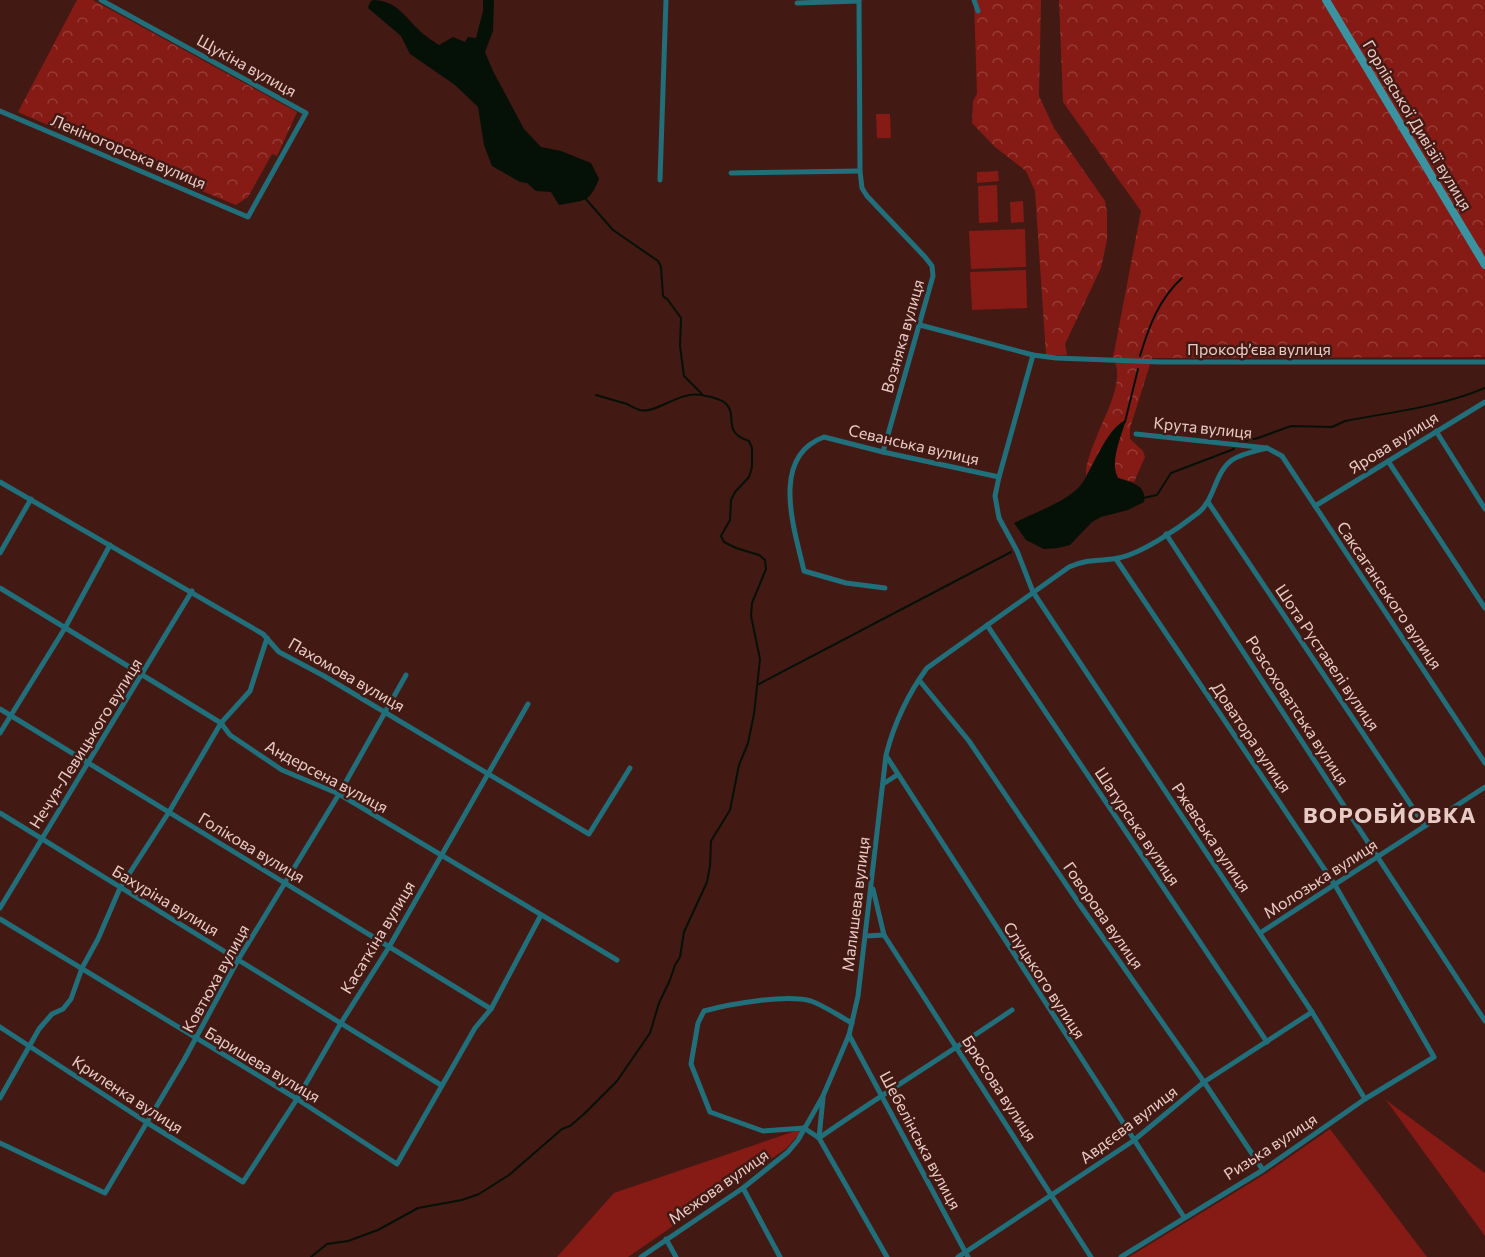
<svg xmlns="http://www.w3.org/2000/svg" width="1485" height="1257" font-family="Commissioner,sans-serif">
<defs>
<pattern id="forest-crowns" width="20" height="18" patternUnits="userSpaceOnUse" patternTransform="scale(1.5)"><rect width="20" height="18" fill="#861b15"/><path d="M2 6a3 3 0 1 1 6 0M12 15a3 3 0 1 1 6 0" fill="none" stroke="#973b36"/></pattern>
</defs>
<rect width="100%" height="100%" fill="#431914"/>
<!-- forest -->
<g fill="url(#forest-crowns)">
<polygon points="77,0 93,0 297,112 277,156 272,154 248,197 236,205 180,182 173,170 97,134 89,143 18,112"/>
<polygon points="974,0 1041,0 1039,96 1054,128 1105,201 1107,213 1107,240 1101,268 1065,344 1067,355 1046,355 1035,191 1026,171 995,147 972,123 973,101 977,94"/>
<path d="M1059 0H1485V357L1152 358 1130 428V439L1143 451 1145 457 1134 482 1118 478C1109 462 1122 437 1125 420 1107 435 1096 456 1086 476V468C1089 457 1092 446 1097 436 1105 415 1126 379 1113 358L1141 211 1063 102Z"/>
</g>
<!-- garden -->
<g fill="#861b15">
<polygon points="876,114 890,114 891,138 877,138"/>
<polygon points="998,171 999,181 977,183 977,172"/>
<polygon points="997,185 998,222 979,223 978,186"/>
<polygon points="1023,201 1024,222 1011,223 1010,202"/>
<polygon points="1025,229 1026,267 971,269 969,231"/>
<polygon points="1026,270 1027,308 972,310 970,272"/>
<polygon points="1386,1100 1485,1173 1485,1236"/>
<polygon points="804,1128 787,1148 628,1257 557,1257 614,1193"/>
<polygon points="1330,1129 1427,1257 1129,1257 1265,1174"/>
</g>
<!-- water -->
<g fill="#051107">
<path d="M373 0C396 0 405 17 420 31 425 36 433 41 439 45L453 37 465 42 468 37 476 38 483 11V0H494L493 31 485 52 493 71 524 129 541 147 561 151 591 163 599 179C589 204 584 200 559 205L551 192 536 191 527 183 520 182 492 166 484 145 478 107 455 85 410 54 401 36 368 8 370 2Z"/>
<path d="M1126 420C1121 436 1109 463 1118 478 1131 483 1147 484 1144 502L1128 510 1101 517 1092 522 1070 545 1058 548 1044 549 1026 540 1014 523C1033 513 1066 502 1080 486 1094 469 1105 429 1126 420Z"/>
</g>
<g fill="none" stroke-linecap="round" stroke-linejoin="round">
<!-- stream -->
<g stroke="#051107" stroke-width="2">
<polyline points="585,198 613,230 658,261 661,267 663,296 668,300 681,318 680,346 684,376 702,394"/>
<path d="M1140 356C1149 326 1159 299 1182 278"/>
<polyline points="1125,422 1138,369"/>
<path d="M1240 442 1258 438 1291 426 1332 427 1345 421C1392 412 1440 407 1485 388"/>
<polyline points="1143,498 1157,495 1171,473 1234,449"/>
<polyline points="759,684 1011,552"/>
<path d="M311 1257 327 1244 348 1241 378 1230 418 1208 462 1200 479 1194 509 1175 562 1129 570 1126 584 1114 617 1081 650 1033 659 1003 670 980 675 965 680 957 684 932 707 882 710 866 711 841 730 810 739 765 748 743 754 714 760 659 751 616 752 603 766 569 765 560 759 555 736 548 724 542 721 536 730 520 731 500 735 492 749 477 752 467V448L749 441C720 432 740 414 724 402 719 399 712 397 706 396 681 388 658 414 640 410 636 409 631 406 627 404 617 401 606 398 596 395"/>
</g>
<!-- street -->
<g stroke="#206f7a" stroke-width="5">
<polyline points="859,0 860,171 862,188 867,196 925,257 932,266 933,276 883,452"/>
<polyline points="974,0 978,11"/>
<polyline points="797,3 859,1"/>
<polyline points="0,111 248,217 306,113 101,0"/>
<polyline points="731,173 860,171"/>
<polyline points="660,180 666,0"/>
<polyline points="920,325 1033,355 1056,358 1160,362 1485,362"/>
<polyline points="1033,355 999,477 995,496 999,518 1017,551 1033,592 1312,1012 1365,1099"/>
<polyline points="1436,431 1485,509"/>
<polyline points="1136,434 1267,448 1282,456 1485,763"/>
<polyline points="1388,461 1485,608"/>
<polyline points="0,482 263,634 279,652 324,676 589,834 630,768"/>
<polyline points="1208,502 1425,826"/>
<polyline points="1315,506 1485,402"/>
<polyline points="1166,534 1485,1021"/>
<polyline points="0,553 31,499"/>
<polyline points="1116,559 1335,885 1434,1057 1365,1099 1263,1170 1121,1257"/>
<polyline points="0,588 221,723 230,735 282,770 339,794 617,960"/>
<path d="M885 588 846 583 804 571C795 531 769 457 824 437L883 452 999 477"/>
<polyline points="987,625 1267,1042"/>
<polyline points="919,680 969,741 1080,905 1204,1082 1263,1170"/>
<polyline points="0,709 491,1009"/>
<polyline points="0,733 65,628 110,545"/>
<polyline points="887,757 1184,1217"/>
<polyline points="883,784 897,775"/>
<polyline points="0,813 441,1085"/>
<polyline points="873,889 884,935 1091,1257"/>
<polyline points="0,908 192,591"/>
<polyline points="0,919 297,1099 397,1164 475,1028 491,1009 541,915"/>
<polyline points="1260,933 1485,787"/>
<polyline points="866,936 884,935"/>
<polyline points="0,1027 146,1122 243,1182 297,1099 341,1023 389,947 528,704"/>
<polyline points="849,1035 968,1257"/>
<polyline points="0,1098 39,1029 52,1014 63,1009 71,999 82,968 98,939 120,888 169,812 221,723 250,691 267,638"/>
<path d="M804 1128 763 1131 710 1112 691 1064 698 1023 704 1011C729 1004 787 994 811 1001 825 1006 839 1016 852 1023"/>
<polyline points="804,1128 819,1138 887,1257"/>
<path d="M819 1138C882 1094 948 1054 1012 1010"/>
<polyline points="819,1138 823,1098"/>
<polyline points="0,1143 105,1193 184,1060 238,960 339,794 406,675"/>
<polyline points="743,1188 780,1257"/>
<polyline points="666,1239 676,1257"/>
<path d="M641 1257 743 1188 788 1152 798 1140 823 1096 849 1035 858 996 886 755C894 724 908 694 927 668L1069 567C1089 558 1099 562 1118 558 1141 554 1179 528 1198 513 1215 500 1214 473 1232 460 1241 454 1256 451 1267 448"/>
<polyline points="958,1257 1133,1141 1204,1082 1312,1012"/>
</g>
<!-- secondary -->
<polyline stroke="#3a93a0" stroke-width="8" points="1326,0 1485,265"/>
</g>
<g text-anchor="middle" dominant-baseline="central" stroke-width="5" stroke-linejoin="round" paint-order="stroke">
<!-- street labels -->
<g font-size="16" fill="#e8cbc6" stroke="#431914">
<text transform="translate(247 65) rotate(29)">Щукіна вулиця</text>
<text transform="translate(1418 125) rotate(59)">Горлівської Дивізії вулиця</text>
<text transform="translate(129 151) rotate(23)">Леніногорська вулиця</text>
<text transform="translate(902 336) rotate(-74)">Возняка вулиця</text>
<text x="1259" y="348">Прокоф’єва вулиця</text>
<text transform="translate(1203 427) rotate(6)">Крута вулиця</text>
<text transform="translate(1393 442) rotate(-32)">Ярова вулиця</text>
<text transform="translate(914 444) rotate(13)">Севанська вулиця</text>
<text transform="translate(1390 595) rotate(56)">Саксаганського вулиця</text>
<text transform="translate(1328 657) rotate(56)">Шота Руставелі вулиця</text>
<text transform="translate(347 674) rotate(30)">Пахомова вулиця</text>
<text transform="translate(1298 710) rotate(57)">Розсоховатська вулиця</text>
<text transform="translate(1252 737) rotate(56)">Доватора вулиця</text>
<text transform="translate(85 743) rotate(-58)">Нечуя-Левицького вулиця</text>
<text transform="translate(327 776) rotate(28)">Андерсена вулиця</text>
<text transform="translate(1138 826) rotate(56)">Шатурська вулиця</text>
<text transform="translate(1212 837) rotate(56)">Ржевська вулиця</text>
<text transform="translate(252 847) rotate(31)">Голікова вулиця</text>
<text transform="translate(1320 878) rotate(-33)">Молозька вулиця</text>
<text transform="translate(166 900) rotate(31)">Бахуріна вулиця</text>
<text transform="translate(855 904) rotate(-83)">Малишева вулиця</text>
<text transform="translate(1104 915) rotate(55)">Говорова вулиця</text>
<text transform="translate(377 937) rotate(-59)">Касаткіна вулиця</text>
<text transform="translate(215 978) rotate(-61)">Ковтюха вулиця</text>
<text transform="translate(1045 980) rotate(57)">Слуцького вулиця</text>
<text transform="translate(263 1064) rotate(31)">Баришева вулиця</text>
<text transform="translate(1000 1088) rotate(57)">Брюсова вулиця</text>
<text transform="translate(128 1094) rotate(33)">Криленка вулиця</text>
<text transform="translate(1128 1124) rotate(-37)">Авдєєва вулиця</text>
<text transform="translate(921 1140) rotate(62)">Шебелінська вулиця</text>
<text transform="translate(1270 1146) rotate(-33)">Ризька вулиця</text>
<text transform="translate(718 1186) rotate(-35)">Межова вулиця</text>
</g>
<!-- district labels -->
<g font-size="22" font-weight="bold" letter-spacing="1.5" fill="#e8cbc6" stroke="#431914">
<text x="1390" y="814">ВОРОБЙОВКА</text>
</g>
</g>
</svg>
